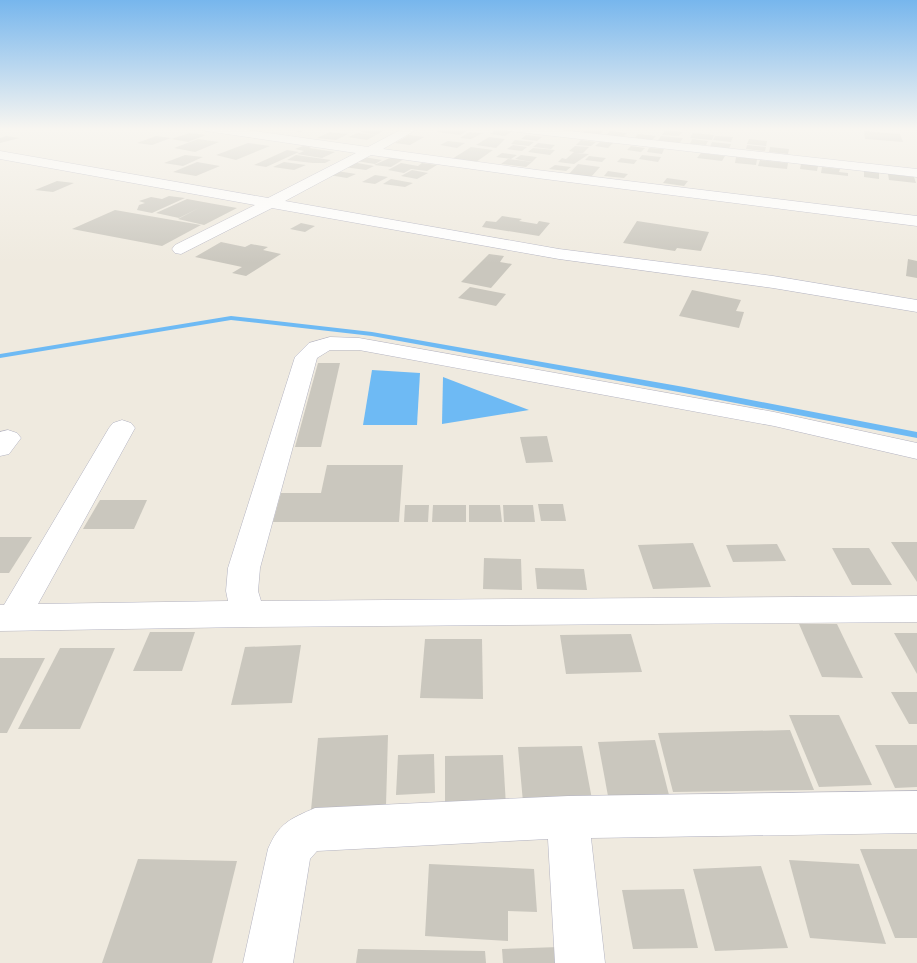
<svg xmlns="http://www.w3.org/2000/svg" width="917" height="963" font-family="Mulish,sans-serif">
<rect width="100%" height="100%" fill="#efeadf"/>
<!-- water -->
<g fill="#6ebaf4">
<polygon points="372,370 420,373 417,425 363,425"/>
<polygon points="443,377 529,410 442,424"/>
</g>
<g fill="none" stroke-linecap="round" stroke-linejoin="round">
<!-- stream -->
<polygon fill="#6ebaf4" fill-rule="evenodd" points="231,316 372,332 684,387 917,432 917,438 684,393 372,336 231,320 0,358 0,354"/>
</g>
<!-- building -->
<g fill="#cac7be">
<polygon points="279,128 309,128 300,132"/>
<polygon points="369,128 388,128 376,135 360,132"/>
<polygon points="444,128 453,128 468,130 460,135 436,132"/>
<polygon points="497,129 512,131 505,136 490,134"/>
<polygon points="587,129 603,131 599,135 582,133"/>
<polygon points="665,130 682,132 679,136 662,135"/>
<polygon points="610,131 627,133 623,137 606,135"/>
<polygon points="864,131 900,134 903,142 865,139"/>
<polygon points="330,132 348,134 336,140 317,138"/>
<polygon points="469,132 483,133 471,139 460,138"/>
<polygon points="190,133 206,135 188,142 171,139"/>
<polygon points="358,133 376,135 367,140 348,137"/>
<polygon points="693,133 714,135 712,140 690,138"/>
<polygon points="638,134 656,136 652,140 635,138"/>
<polygon points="409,135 424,137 410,145 395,143"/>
<polygon points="526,135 542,137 537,141 521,139"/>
<polygon points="6,136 20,138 0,143 0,138"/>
<polygon points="156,136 171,138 152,145 137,143"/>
<polygon points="661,136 683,138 679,144 657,142"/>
<polygon points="715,136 733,137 731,142 713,140"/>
<polygon points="489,137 505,139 496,148 476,145"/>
<polygon points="198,139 219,142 195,152 174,148"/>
<polygon points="692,139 708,141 706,145 690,144"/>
<polygon points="749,139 767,141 766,146 747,144"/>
<polygon points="515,140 534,142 529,146 511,144"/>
<polygon points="581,140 596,142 591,146 576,145"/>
<polygon points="448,141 465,143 457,148 440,145"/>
<polygon points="600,142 613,143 608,148 595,146"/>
<polygon points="712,142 731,144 729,149 710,147"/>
<polygon points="248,143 270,146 236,160 216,155"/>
<polygon points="538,143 555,145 551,149 533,147"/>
<polygon points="513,145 527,147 522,151 507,149"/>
<polygon points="747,145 766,147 765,151 746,149"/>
<polygon points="303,146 311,147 309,148 335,152 322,158 297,154 304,151 295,149"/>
<polygon points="575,146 589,147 583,153 575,153 589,154 574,164 558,162 562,158 566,159 574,152 569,151"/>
<polygon points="631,146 645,148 641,152 627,150"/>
<polygon points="471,147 493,150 476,162 452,159"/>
<polygon points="770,147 789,149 788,154 769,152"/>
<polygon points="533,148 555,150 550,155 528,152"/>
<polygon points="649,148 664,149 662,154 647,152"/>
<polygon points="287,150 299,152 266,167 254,165"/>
<polygon points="502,153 517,155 511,159 496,157"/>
<polygon points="701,153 725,156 722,161 697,158"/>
<polygon points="185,155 203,157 183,166 164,163"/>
<polygon points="296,155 331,160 325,163 313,163 287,160"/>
<polygon points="521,155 537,157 532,162 515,159"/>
<polygon points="642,155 661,157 658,162 639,159"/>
<polygon points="589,156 606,158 602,162 585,160"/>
<polygon points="364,157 382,160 375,164 356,161"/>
<polygon points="392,157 404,159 391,167 374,165"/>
<polygon points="736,157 757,159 756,165 735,163"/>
<polygon points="621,158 637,160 634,164 617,162"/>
<polygon points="508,159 517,160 532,162 526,167 501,164"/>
<polygon points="760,160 788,163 787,169 758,166"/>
<polygon points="197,162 220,166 196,176 173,172"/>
<polygon points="284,162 306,165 294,170 273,167"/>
<polygon points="352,162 374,166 366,170 344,167"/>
<polygon points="401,163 418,166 422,163 437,165 427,171 411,169 404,173 388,170"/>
<polygon points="578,164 600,167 591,177 569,174"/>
<polygon points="801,164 818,166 817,171 800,169"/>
<polygon points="555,165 571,167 566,171 549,169"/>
<polygon points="822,167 840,169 839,172 848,173 848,176 821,173"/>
<polygon points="864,169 879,171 879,179 864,177"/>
<polygon points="412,170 428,173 417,179 401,176"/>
<polygon points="337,171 356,174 347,178 329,175"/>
<polygon points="608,171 628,174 624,178 604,176"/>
<polygon points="888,174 914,177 916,183 889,180"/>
<polygon points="375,175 388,177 375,184 362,182"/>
<polygon points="667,178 688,181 684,186 663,183"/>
<polygon points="391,179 413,183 405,187 383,184"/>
<polygon points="57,181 74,183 53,192 35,190"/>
<polygon points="169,196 185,198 152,213 137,210 139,205 145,203 139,201 151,197 162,199"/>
<polygon points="187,199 209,203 237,208 204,225 178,219 199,208 179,218 156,213"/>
<polygon points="115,210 201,225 162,246 72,229"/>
<polygon points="502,216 522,219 519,221 537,224 539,221 550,223 539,236 482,227 486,221 496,222"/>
<polygon points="637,221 709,232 701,251 677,248 675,251 623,243"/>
<polygon points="301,223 315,226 305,232 290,229"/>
<polygon points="221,242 245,247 251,244 268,247 263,250 281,254 246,276 232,273 242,267 195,257"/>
<polygon points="489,254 504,256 500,262 512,264 491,288 461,282"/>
<polygon points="908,259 917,261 917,278 906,276"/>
<polygon points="470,287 506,294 496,306 458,298"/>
<polygon points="692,290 741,300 736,311 744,312 739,328 679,316"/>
<polygon points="318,363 340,363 321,447 295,447"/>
<polygon points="547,436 553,462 526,463 520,437"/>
<polygon points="327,465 403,465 399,522 273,522 281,493 321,493"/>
<polygon points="100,500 147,500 134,529 83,529"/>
<polygon points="538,504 563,504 566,521 541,521"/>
<polygon points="405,505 429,505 428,522 404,522"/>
<polygon points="433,505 466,505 466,522 432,522"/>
<polygon points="469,505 500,505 502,522 469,522"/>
<polygon points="503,505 533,505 535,522 504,522"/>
<polygon points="0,537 32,537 9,573 0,573"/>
<polygon points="891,542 917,542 917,582"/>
<polygon points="693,543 711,587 653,589 638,545"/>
<polygon points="777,544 786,561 733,562 726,545"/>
<polygon points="832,548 869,548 892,585 852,585"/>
<polygon points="484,558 521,559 522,590 483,589"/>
<polygon points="535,568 584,569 587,590 537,589"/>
<polygon points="799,624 837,624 863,678 822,677"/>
<polygon points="150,632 195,632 182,671 133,671"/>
<polygon points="894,633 917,633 917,674"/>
<polygon points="631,634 642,672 566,674 560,635"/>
<polygon points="425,639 482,639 483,699 420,698"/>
<polygon points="301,645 292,703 231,705 245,647"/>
<polygon points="60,648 115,648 80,729 18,729"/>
<polygon points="0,658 45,658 7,733 0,733"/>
<polygon points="891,692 917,692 917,724 909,724"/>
<polygon points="789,715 839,715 872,785 819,787"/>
<polygon points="790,730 814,790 673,792 658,733"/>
<polygon points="388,735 386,806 311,810 318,738"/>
<polygon points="655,740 669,795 608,796 598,742"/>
<polygon points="875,745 917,745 917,787 895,788"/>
<polygon points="582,746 594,810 524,813 518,747"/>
<polygon points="434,754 435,793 396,795 398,755"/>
<polygon points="503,755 506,806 445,807 445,756"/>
<polygon points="860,849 917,849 917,938 895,938"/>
<polygon points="138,859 237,861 212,963 102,963"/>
<polygon points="789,860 859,864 886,944 810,938"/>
<polygon points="429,864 534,869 537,912 508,911 508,941 425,936"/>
<polygon points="761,866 788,948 715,951 693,869"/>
<polygon points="684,889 698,948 633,949 622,890"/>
<polygon points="559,947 561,963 503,963 502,949"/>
<polygon points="358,949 485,951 486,963 356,963"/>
</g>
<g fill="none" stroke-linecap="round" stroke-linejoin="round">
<defs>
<g id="minor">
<polygon points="200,128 232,128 368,147 404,128 419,128 383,149 537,170 917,216 917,226 537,178 371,155 285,201 559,249 773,276 917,300 917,312 773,288 559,259 272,208 181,254 175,253 172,249 175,245 255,205 0,159 0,151 268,198 356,153 206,131"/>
<polygon points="503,128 542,128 917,169 917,177 509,131"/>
<polygon points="330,337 359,338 774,412 917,443 917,459 774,426 359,350 330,350 317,358 260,568 258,591 261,601 917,596 917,622 247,627 0,631 0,605 4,605 109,428 113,423 122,420 131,423 135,428 38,604 228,601 226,591 228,568 295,357 309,343"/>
<polygon points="8,430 17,433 21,438 9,454 0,456 0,432"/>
<path d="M917 791V833L591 838 605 963H555L548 839 317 851 310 859 293 963H243L268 849C279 823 290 819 315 808L568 796Z"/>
</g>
</defs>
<!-- minor casing -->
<use href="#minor" stroke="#b3b3c1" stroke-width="1"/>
<!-- minor -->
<use href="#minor" fill="#fff" fill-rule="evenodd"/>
</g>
<!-- sky -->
<linearGradient id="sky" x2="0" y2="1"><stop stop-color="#77b6ed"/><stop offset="0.49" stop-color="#f8f6f1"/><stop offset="1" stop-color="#f8f6f1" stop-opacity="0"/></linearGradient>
<rect width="917" height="263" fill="url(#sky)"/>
</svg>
